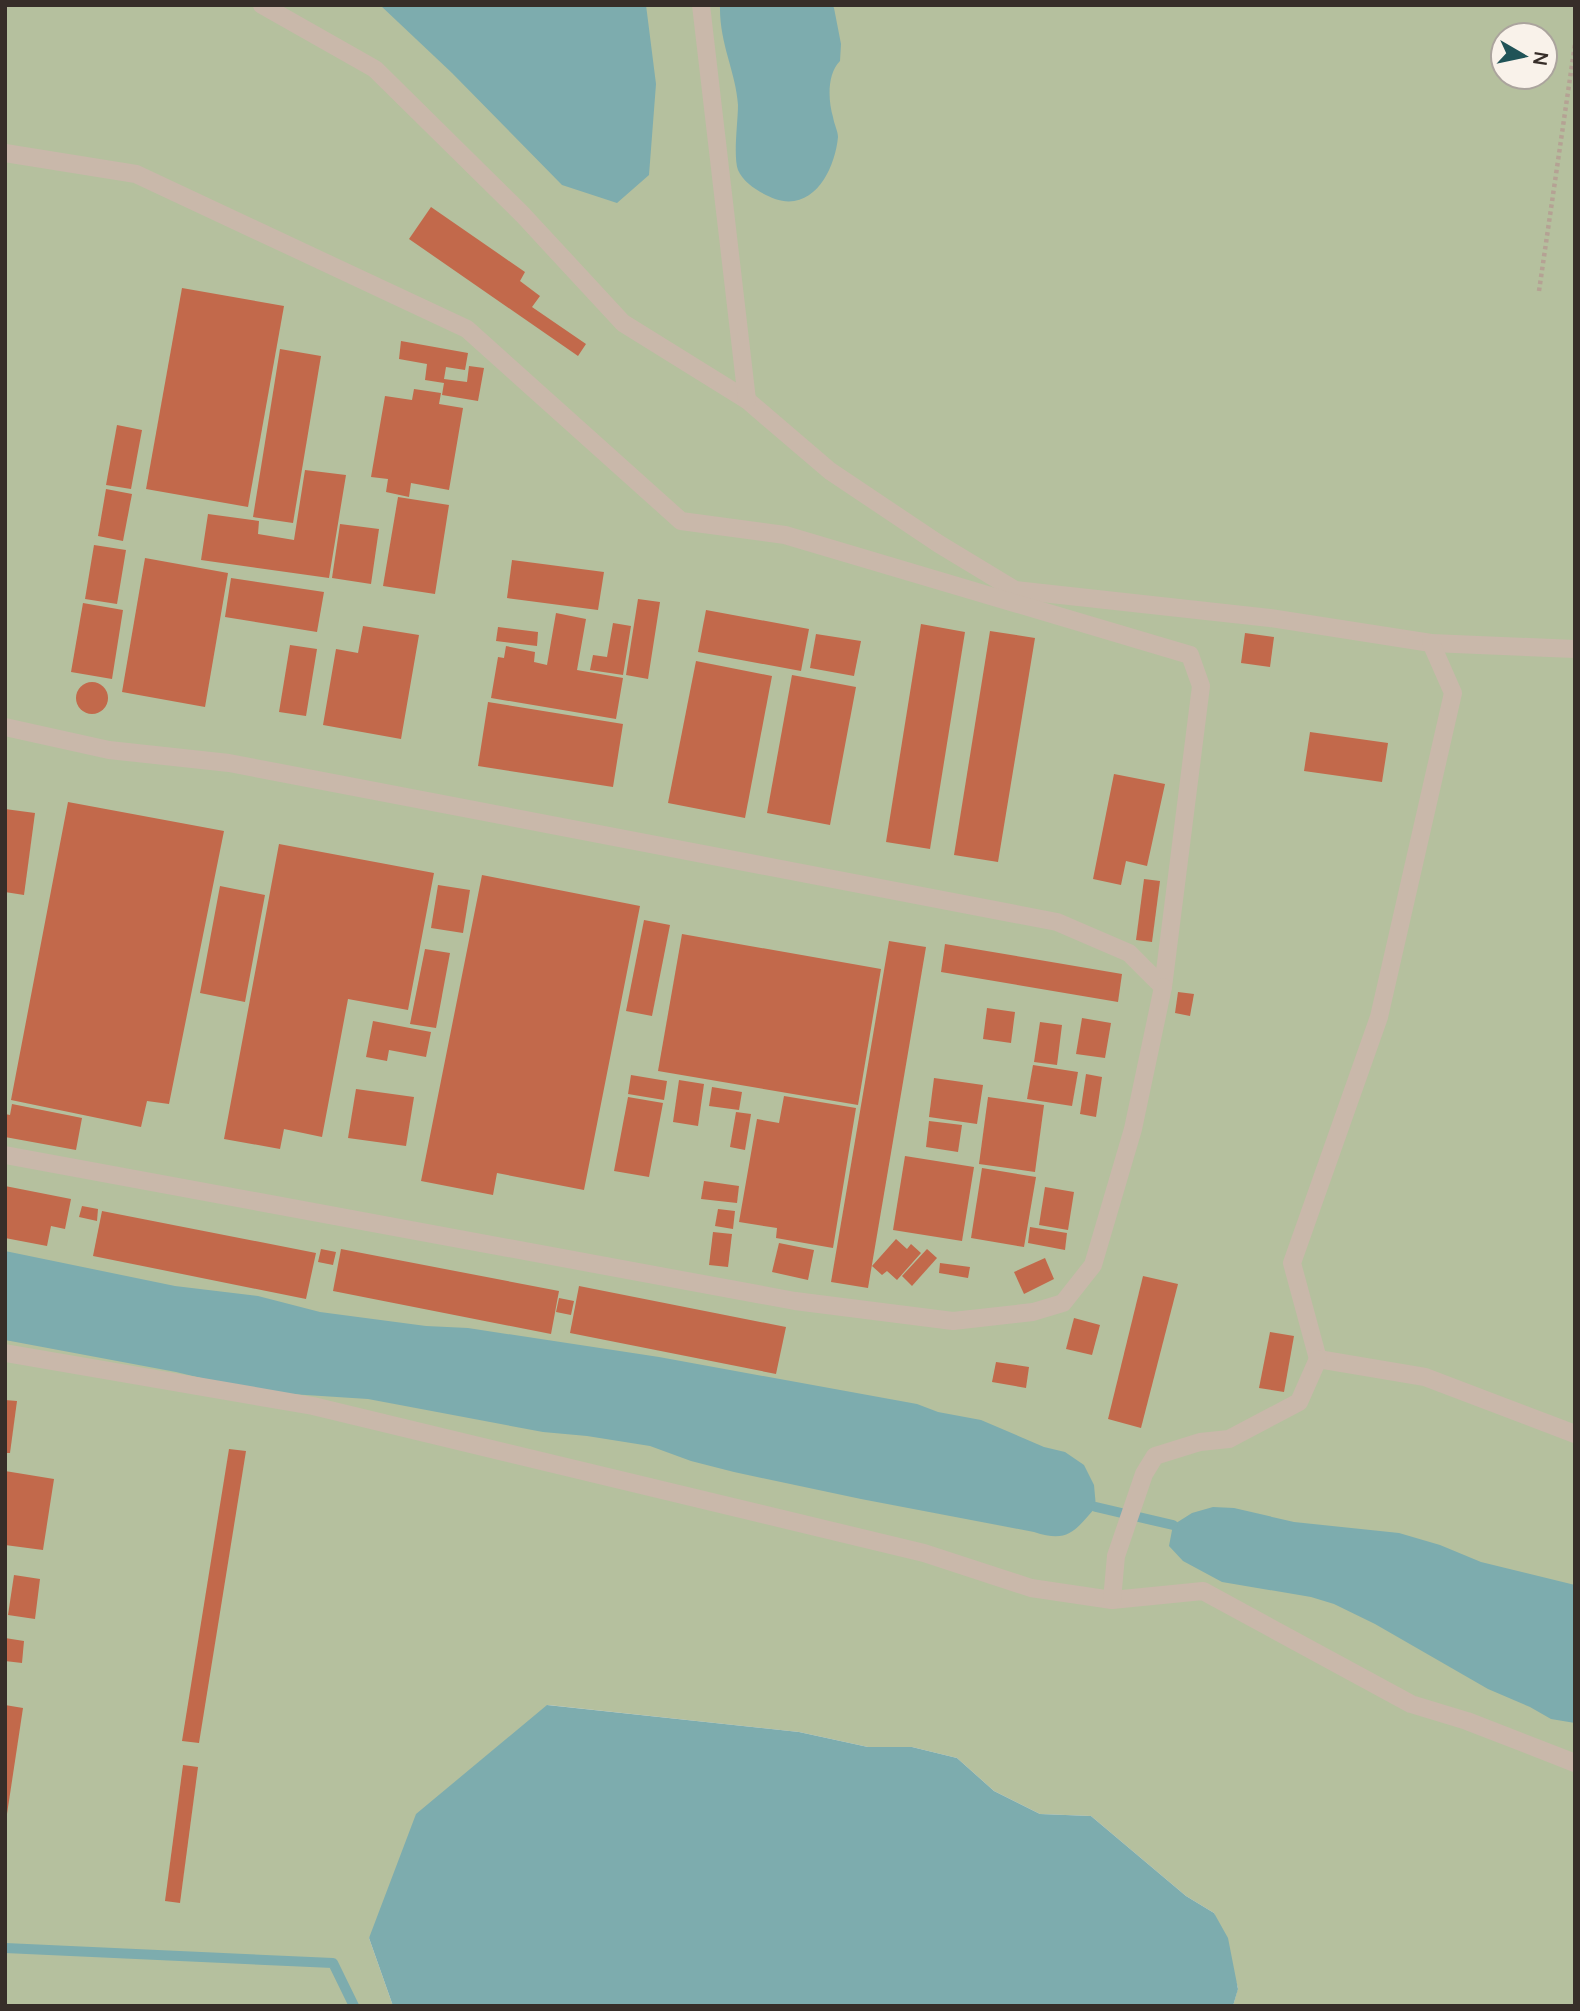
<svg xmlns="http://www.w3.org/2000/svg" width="1580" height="2011" font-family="Manrope,sans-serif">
<rect width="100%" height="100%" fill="#f2e8dd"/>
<!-- green -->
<path fill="#b5c09e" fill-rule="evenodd" d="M5 5H1575V2006H1233L1238 1988 1214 1913 1186 1896 1091 1816 1040 1814 994 1791 957 1758 912 1747H868L799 1732 548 1705 369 1938 393 2006H5ZM1503 35H1545V77H1503Z"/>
<!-- water -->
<g fill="#7dacae">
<polygon points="380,5 646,5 656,84 649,175 617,203 562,185 452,73"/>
<path d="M720 5H832L834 8 841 44 840 61C827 74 828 100 833 117 834 124 838 131 838 137 835 169 814 212 775 199 762 194 744 184 738 170 733 156 738 122 738 105 736 72 719 43 720 5Z"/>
<path d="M5 1251 175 1286 258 1296 320 1312 426 1326 468 1328 659 1357 917 1404 938 1412 981 1420 1044 1447 1065 1452 1084 1465 1094 1485 1096 1507C1074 1532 1068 1543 1034 1532L861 1499 734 1472 691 1461 650 1446 587 1436 543 1432 368 1399 259 1392 176 1372 5 1340Z"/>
<polygon points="1213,1507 1234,1508 1294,1522 1399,1533 1440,1545 1481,1562 1575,1585 1575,1723 1551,1719 1530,1707 1488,1689 1375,1624 1334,1604 1311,1597 1222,1582 1183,1561 1169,1546 1173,1525 1192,1513"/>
<polygon points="547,1705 799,1732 868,1747 912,1747 957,1758 994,1791 1040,1814 1091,1816 1186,1896 1214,1913 1228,1938 1238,1989 1233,2006 393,2006 369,1938 416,1814"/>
</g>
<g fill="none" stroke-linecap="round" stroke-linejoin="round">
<!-- stream -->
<g stroke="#7dacae" stroke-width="10">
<polyline points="1096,1507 1173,1525"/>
<polyline points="5,1948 333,1963 354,2006"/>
</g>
</g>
<!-- building -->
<g fill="#c2694b">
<polygon points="431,207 525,272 520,281 540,296 532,307 586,344 578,356 409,239"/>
<polygon points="182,288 284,306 248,507 146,489"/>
<polygon points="401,341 468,353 465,370 446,367 444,379 467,382 469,366 484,368 478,401 442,395 444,383 425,380 427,364 399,359"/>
<polygon points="280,349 321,356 293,523 253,517"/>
<polygon points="414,389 441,393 439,404 463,408 449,490 411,483 409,497 386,492 388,479 371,477 385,396 412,400"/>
<polygon points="117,425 142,430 131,489 106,485"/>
<polygon points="305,470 346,475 329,578 201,560 208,514 259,521 258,534 294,540"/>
<polygon points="106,489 132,494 123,541 98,536"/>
<polygon points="398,497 449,505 435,594 383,586"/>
<polygon points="340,524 379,529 371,584 332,578"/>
<polygon points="94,545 126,550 117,604 85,599"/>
<polygon points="145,558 228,573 205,707 122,692"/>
<polygon points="512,560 604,572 598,610 507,598"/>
<polygon points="231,578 324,592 317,632 225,617"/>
<polygon points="638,599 660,602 648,679 626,675"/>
<polygon points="83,603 123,610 112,679 71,672"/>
<polygon points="706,610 809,629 801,671 698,652"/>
<polygon points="556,613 586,619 577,670 623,678 616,719 491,698 498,657 504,658 506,646 535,652 534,662 547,665"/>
<polygon points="613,623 631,626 623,675 590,670 593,655 607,657"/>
<polygon points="921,624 965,632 930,849 886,842"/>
<polygon points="363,626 419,635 401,739 323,725 336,649 358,653"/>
<polygon points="498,627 538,632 537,646 496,641"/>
<polygon points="990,631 1035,638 998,862 954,855"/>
<polygon points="1245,633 1274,637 1270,667 1241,663"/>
<polygon points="816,634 861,641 854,676 810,668"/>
<polygon points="290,645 317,649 306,716 279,712"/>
<polygon points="696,661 772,676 745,818 668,803"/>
<polygon points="792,675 856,687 830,825 767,813"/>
<circle cx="92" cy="698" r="16"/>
<polygon points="488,702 623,724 613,787 478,766"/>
<polygon points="1310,732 1388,743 1382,782 1304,771"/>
<polygon points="1114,774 1165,784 1147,866 1126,861 1121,885 1093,879"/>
<polygon points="68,802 224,831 169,1104 147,1101 141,1127 11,1100"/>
<polygon points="5,809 35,813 24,895 5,892"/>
<polygon points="279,844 434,873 408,1010 348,999 322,1137 284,1129 280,1149 224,1139"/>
<polygon points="482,875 640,906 584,1190 497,1173 493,1195 421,1181"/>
<polygon points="1144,879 1160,881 1152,942 1136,940"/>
<polygon points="438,885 470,890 463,933 431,928"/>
<polygon points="220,886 265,895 245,1002 200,993"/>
<polygon points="644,920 670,925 652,1016 626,1011"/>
<polygon points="682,934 881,969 858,1105 658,1071"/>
<polygon points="889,941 926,947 868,1288 831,1282"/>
<polygon points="945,944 1122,974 1118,1002 941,972"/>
<polygon points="425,949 450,953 436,1028 410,1024"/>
<polygon points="1178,992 1194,994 1190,1016 1175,1013"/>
<polygon points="987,1008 1015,1012 1011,1043 983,1039"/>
<polygon points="1082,1018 1111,1023 1105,1058 1076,1054"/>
<polygon points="373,1021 431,1032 426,1057 389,1050 387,1061 366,1057"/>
<polygon points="1040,1022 1062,1025 1057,1065 1034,1062"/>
<polygon points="1033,1065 1078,1072 1072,1106 1027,1099"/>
<polygon points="1086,1074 1102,1077 1096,1117 1080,1114"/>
<polygon points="631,1075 667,1081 664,1100 628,1094"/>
<polygon points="934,1078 983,1085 977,1124 929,1117"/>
<polygon points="679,1080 704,1084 698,1126 673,1122"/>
<polygon points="712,1087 742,1092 739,1110 709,1106"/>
<polygon points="356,1089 414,1097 406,1146 348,1138"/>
<polygon points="784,1096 856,1108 833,1248 776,1238 777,1228 739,1222 757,1119 779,1123"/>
<polygon points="628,1097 663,1103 649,1177 614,1171"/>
<polygon points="988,1097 1044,1105 1035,1172 979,1164"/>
<polygon points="12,1104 82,1118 76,1150 5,1137 5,1114 10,1115"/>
<polygon points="736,1112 751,1114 745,1150 730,1147"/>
<polygon points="929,1121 962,1125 958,1152 926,1147"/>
<polygon points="905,1156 974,1167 962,1241 893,1230"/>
<polygon points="982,1168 1036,1177 1024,1247 971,1238"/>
<polygon points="704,1181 739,1186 737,1203 701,1199"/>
<polygon points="5,1186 71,1199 65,1229 51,1226 47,1246 5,1238"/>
<polygon points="1045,1187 1074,1192 1068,1230 1039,1225"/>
<polygon points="82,1206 98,1209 97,1221 79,1217"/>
<polygon points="718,1209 735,1211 733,1229 715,1226"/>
<polygon points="102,1211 316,1253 306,1299 93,1256"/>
<polygon points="1030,1227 1067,1233 1065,1250 1028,1243"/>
<polygon points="713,1232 732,1234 728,1267 709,1265"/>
<polygon points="896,1239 907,1249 911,1244 921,1253 897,1280 887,1271 882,1275 872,1266"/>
<polygon points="779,1243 814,1250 808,1280 772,1272"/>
<polygon points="321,1249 336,1252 333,1265 318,1262"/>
<polygon points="341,1249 559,1291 551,1334 333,1291"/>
<polygon points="927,1249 937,1258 912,1286 902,1276"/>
<polygon points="1045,1258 1054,1279 1024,1294 1014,1272"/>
<polygon points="940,1263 970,1267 968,1278 939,1273"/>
<polygon points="1143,1276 1178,1284 1141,1428 1108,1419"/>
<polygon points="579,1286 786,1327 776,1374 570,1333"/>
<polygon points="559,1298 574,1301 571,1315 556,1312"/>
<polygon points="1074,1318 1100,1325 1092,1355 1066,1349"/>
<polygon points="1270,1332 1294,1336 1284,1392 1259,1388"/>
<polygon points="996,1362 1029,1367 1026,1388 992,1382"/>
<polygon points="5,1400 17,1401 10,1453 5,1453"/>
<polygon points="229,1449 246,1451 199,1743 182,1741"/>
<polygon points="5,1471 54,1479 43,1550 5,1545"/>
<polygon points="14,1575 40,1579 35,1619 8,1615"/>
<polygon points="5,1638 24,1641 22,1663 5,1661"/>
<polygon points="5,1705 23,1708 7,1814 5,1814"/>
<polygon points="183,1765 198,1767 180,1903 165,1901"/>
</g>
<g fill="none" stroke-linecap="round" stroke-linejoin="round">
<!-- path -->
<polyline stroke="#b5a294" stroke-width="4.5" stroke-dasharray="3.5 3.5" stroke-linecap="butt" points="1539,291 1575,44"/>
<!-- minor -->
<g stroke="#c9b8aa" stroke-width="18">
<polyline points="262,5 375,69 523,215 623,323 747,400 830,471 939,544 1015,590 1270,618 1431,643 1575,649"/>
<polyline points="701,5 747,400"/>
<polyline points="5,153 136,174 467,329 681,521 785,535 1190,655 1201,686 1163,987 1129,953 1057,922 229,763 109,750 5,727"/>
<polyline points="1431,643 1453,693 1379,1017 1292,1263 1318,1359 1425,1377 1575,1434"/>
<polyline points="5,1155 795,1301 953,1321 1033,1312 1063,1303 1093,1265 1133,1129 1163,987"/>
<polyline points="5,1353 313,1406 924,1553 1031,1588 1112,1600 1203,1591 1411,1704 1467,1721 1575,1763"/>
<polyline points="1112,1600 1116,1556 1144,1474 1155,1456 1200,1442 1229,1439 1299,1402 1318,1359"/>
</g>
</g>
<!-- border -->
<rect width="1580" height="2011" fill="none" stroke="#372e29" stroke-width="14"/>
<!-- north arrow -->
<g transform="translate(1524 56) rotate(99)"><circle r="33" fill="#f9f2ea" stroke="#aba49d" stroke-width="2"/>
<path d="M0-5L12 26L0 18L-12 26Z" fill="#205357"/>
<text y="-10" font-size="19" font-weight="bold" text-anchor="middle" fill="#372e29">N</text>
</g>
</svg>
